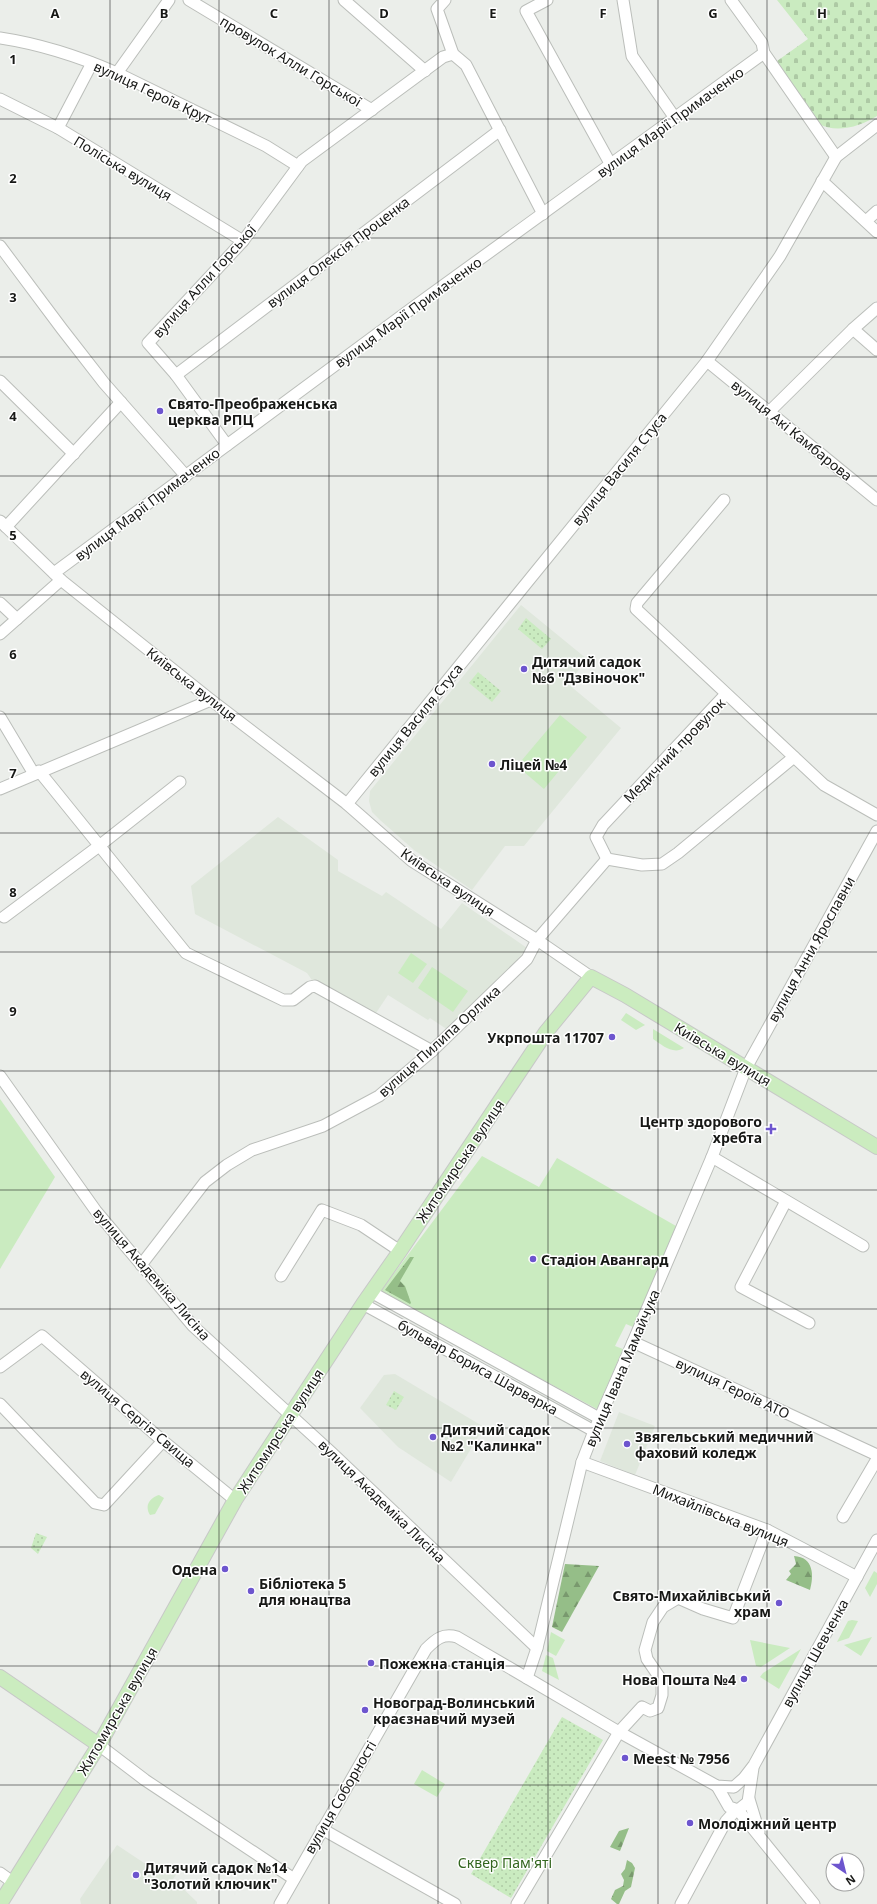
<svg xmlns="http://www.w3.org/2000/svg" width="877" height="1904" font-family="'Noto Sans',sans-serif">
<defs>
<pattern id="forest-firs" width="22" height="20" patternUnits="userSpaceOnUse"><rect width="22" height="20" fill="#95be88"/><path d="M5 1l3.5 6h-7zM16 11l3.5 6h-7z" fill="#79996e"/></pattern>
<pattern id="cemetery-stones" width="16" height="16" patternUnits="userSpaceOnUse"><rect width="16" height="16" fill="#caebc0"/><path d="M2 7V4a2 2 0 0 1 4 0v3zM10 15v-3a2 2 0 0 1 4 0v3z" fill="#adc9a4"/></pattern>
<pattern id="park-dots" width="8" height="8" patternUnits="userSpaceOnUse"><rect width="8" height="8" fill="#caebc0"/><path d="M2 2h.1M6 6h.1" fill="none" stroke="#adc9a4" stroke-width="1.8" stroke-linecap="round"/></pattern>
</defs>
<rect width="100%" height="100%" fill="#ebeeea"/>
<!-- built -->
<g fill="#dfe7dc">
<polygon points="521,605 587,659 568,684 621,728 524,846 505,846 472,890 414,850 380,820 372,812 369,801 370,791"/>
<polygon points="278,817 338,860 338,871 382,896 386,892 441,929 462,903 527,948 503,976 448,1030 430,1018 428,1020 388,995 374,1016 314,983 307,973 195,914 191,886"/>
<polygon points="395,1374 484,1427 451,1482 398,1447 360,1408 384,1375"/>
<polygon points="619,1412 655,1426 635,1475 600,1461"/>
<polygon points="117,1845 144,1863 165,1863 178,1872 173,1879 197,1902 197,1904 81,1904 80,1899"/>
</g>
<!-- green -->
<g fill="#caebc0">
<polygon points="560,715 587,737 544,789 517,766"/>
<polygon points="411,953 427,964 413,983 398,973"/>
<polygon points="432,967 468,991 453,1012 418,988"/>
<polygon points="626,1013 645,1025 636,1030 621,1020"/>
<path d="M653 1029 684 1048C673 1055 662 1045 653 1039Z"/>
<polygon points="0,1099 55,1177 0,1269"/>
<polygon points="482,1156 539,1187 557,1158 676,1226 633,1327 626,1324 615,1346 623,1349 597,1409 380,1292"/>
<path d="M159 1495 164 1498 155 1514 150 1515C144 1505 150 1498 159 1495Z"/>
<polygon points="874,1571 877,1573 877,1584 870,1597 865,1588"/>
<polygon points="852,1620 858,1621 849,1638 837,1642 848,1621"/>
<polygon points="551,1632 565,1640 556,1656 547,1651"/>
<polygon points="872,1637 861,1656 844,1645"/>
<polygon points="750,1640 790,1648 761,1667 756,1666"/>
<polygon points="801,1649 779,1689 760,1677 763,1673"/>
<polygon points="546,1655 553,1658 559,1680 542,1671"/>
<polygon points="422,1770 445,1784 437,1797 414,1784"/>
</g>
<!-- forest -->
<g fill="url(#forest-firs)">
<polygon points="410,1257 414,1257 400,1281 405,1286 411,1303 410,1304 385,1290"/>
<path d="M794 1556C814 1557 814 1576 810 1590L786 1580 791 1574 789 1571 796 1564Z"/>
<polygon points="565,1564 599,1566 562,1632 552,1627"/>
<polygon points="629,1828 620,1851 610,1847 619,1831"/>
<polygon points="627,1860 632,1863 635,1868 631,1887 625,1891 619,1904 617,1904 611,1899 615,1890 623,1886 624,1880 621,1874 625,1869"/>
</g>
<!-- cemetery -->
<path fill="url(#cemetery-stones)" d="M777 0H877V116C861 126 837 134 819 124L777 61 808 39Z"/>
<!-- park -->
<g fill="url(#park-dots)">
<polygon points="526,618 551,639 542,649 518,629"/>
<polygon points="478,672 501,691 492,702 469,683"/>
<polygon points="394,1391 404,1397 396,1410 386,1405"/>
<polygon points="36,1533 47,1537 38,1554 31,1548"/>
<polygon points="562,1717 603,1740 511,1898 471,1874"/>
</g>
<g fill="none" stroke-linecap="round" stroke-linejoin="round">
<defs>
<g id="minor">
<polyline points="189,0 372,110"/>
<polyline points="344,0 425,71"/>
<polyline points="445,0 437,9 453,54 466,65 543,214"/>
<polyline points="547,0 526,11 611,165"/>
<polyline points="623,0 632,56 675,118"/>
<polyline points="731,0 762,43 764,53 836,157"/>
<path d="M0 38C40 44 80 57 117 73L266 146 298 166"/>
<polyline points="117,73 169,0"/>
<polyline points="0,99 58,128 243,241"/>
<polyline points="58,128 92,63"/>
<polyline points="822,181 877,232"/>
<polyline points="866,221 877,211"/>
<polyline points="0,246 62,329 104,383 186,476"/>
<polyline points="853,329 877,350"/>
<polyline points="707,361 877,500"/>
<polyline points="176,375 500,130"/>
<polyline points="0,381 74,454"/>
<polyline points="770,411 853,329 877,308"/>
<polyline points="227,445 176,375 148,343 243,241 302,161 443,57 453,54"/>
<polyline points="724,500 637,603 636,609 824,785 877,815"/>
<polyline points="0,521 61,580 211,700 347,804 412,861 537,940 591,977"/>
<polyline points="6,527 121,402"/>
<polyline points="54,573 411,309 764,53"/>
<polyline points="0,603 17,619"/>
<polyline points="0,634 61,580"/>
<polyline points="726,694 603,825 596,837 607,859 642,865 662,864 678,853 794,757"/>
<polyline points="0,717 34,774"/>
<polyline points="39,771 186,953 283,1000 293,1000 310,987 315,986 432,1051"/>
<polyline points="0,789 211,700"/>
<polyline points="347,804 707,361 780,256 836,157 877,125"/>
<polyline points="4,917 99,846 180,782"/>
<polyline points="0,1076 96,1211 193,1326 332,1453 537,1648"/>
<polyline points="712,1157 863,1246"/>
<polyline points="786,1201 741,1287 809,1323"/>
<polyline points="141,1265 205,1182 227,1165 252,1150 323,1126 379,1096 432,1051 527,959 537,940 607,859"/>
<polyline points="281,1276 322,1210 361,1225 400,1251"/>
<polyline points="371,1292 599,1418"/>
<polyline points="363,1304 594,1431"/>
<polyline points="633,1342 877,1455"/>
<polyline points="0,1367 42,1336 163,1441 235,1500"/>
<polyline points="0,1404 95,1503 104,1505 163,1441"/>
<polyline points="582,1462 767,1530 857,1577"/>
<polyline points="843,1517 877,1459"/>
<polyline points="527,1678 537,1648 582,1462 594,1431 633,1342 712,1157 746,1068 877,831"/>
<polyline points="99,1745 145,1780 294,1879"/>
<polyline points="717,1786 729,1807 738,1810 748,1802 753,1768"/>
<polyline points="734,1787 744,1778 754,1765 877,1540"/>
<polyline points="749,1799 759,1832"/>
<polyline points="738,1810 814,1904"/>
<polyline points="322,1829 455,1904"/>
<polyline points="0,1873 14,1883"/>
<path d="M280 1904 426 1649C436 1639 443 1633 457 1637L619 1732 717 1786 732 1787"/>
<polyline points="517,1904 619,1732 642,1707 650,1711 658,1708 662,1695 662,1681 647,1659 645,1650 653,1622 663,1607 678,1598 703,1609 733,1618 767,1530"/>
<polyline points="681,1904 726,1821 736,1810"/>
</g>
<g id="major">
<polyline points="0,1677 99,1745"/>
<polyline points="0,1904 99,1745 235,1500 363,1304 400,1251 546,1032 591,977 625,995 877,1147"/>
</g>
</defs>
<!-- minor casing -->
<use href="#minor" stroke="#bbbeba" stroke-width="13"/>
<!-- major casing -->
<use href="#major" stroke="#c7c8c7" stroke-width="16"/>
<!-- minor -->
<use href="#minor" stroke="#fff" stroke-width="11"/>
<!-- major -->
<use href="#major" stroke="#cbecbf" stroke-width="14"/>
</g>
<!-- grid -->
<path fill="none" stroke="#171816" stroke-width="1" stroke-opacity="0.55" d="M110 0V1904M219 0V1904M329 0V1904M438 0V1904M548 0V1904M658 0V1904M767 0V1904M0 119H877M0 238H877M0 357H877M0 476H877M0 595H877M0 714H877M0 833H877M0 952H877M0 1071H877M0 1190H877M0 1309H877M0 1428H877M0 1547H877M0 1666H877M0 1785H877"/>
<!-- markers -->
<g fill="#6d55ce" stroke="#fff" stroke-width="1.5">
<circle cx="160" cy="411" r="4"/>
<circle cx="524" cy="669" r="4"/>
<circle cx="492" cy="764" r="4"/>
<circle cx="612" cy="1037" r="4"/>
<path d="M769 1123h4v4h4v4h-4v4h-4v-4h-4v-4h4z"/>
<circle cx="533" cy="1259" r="4"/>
<circle cx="433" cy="1437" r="4"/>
<circle cx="627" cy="1444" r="4"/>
<circle cx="225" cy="1569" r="4"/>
<circle cx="251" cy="1591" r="4"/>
<circle cx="779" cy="1603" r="4"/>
<circle cx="371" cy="1663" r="4"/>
<circle cx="744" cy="1679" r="4"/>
<circle cx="365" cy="1710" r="4"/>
<circle cx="625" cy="1758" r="4"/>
<circle cx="690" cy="1823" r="4"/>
<circle cx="136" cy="1875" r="4"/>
</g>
<g text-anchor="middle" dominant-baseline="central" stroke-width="3" stroke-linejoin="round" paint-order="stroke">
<!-- street labels -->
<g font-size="14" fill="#171816" stroke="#fff">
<text transform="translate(291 61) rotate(31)">провулок Алли Горської</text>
<text transform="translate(153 92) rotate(25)">вулиця Героїв Крут</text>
<text transform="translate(670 122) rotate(-36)">вулиця Марії Примаченко</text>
<text transform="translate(123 168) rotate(31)">Поліська вулиця</text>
<text transform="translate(338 252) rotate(-37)">вулиця Олексія Проценка</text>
<text transform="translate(204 281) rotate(-48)">вулиця Алли Горської</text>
<text transform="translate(408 312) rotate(-36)">вулиця Марії Примаченко</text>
<text transform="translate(792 430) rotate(39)">вулиця Акі Камбарова</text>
<text transform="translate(619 469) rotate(-51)">вулиця Василя Стуса</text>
<text transform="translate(147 504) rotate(-37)">вулиця Марії Примаченко</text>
<text transform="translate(192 684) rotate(38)">Київська вулиця</text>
<text transform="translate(415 720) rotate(-51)">вулиця Василя Стуса</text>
<text transform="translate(674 750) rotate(-46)">Медичний провулок</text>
<text transform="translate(448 882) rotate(34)">Київська вулиця</text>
<text transform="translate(811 949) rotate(-61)">вулиця Анни Ярославни</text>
<text transform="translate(439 1041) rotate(-42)">вулиця Пилипа Орлика</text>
<text transform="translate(723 1054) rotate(31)">Київська вулиця</text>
<text transform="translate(460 1161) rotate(-56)">Житомирська вулиця</text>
<text transform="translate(152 1274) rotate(49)">вулиця Академіка Лисіна</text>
<text transform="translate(478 1367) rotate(29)">бульвар Бориса Шарварка</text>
<text transform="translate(622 1368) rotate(-67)">вулиця Івана Мамайчука</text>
<text transform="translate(733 1388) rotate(25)">вулиця Героїв АТО</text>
<text transform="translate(138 1418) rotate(40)">вулиця Сергія Свища</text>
<text transform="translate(280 1431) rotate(-57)">Житомирська вулиця</text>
<text transform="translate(382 1501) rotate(44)">вулиця Академіка Лисіна</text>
<text transform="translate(721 1515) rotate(22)">Михайлівська вулиця</text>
<text transform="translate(815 1653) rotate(-61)">вулиця Шевченка</text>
<text transform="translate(117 1711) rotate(-60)">Житомирська вулиця</text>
<text transform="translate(340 1797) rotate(-60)">вулиця Соборності</text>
</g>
<!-- poi labels -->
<g font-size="14" font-weight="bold" fill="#171816" stroke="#fff" text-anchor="start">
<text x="168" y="403">Свято-Преображенська<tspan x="168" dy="16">церква РПЦ</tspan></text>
<text x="532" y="661">Дитячий садок<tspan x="532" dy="16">№6 "Дзвіночок"</tspan></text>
<text x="500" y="764">Ліцей №4</text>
<text x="604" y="1037" text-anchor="end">Укрпошта 11707</text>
<text x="762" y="1121" text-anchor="end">Центр здорового<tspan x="762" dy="16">хребта</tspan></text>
<text x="541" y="1259">Стадіон Авангард</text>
<text x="441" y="1429">Дитячий садок<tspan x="441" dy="16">№2 "Калинка"</tspan></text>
<text x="635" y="1436">Звягельський медичний<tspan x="635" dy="16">фаховий коледж</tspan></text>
<text x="217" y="1569" text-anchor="end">Одена</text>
<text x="259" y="1583">Бібліотека 5<tspan x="259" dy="16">для юнацтва</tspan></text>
<text x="771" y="1595" text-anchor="end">Свято-Михайлiвський<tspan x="771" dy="16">храм</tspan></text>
<text x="379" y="1663">Пожежна станція</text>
<text x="736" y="1679" text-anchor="end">Нова Пошта №4</text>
<text x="373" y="1702">Новоград-Волинський<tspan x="373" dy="16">краєзнавчий музей</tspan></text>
<text x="633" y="1758">Meest № 7956</text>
<text x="698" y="1823">Молодіжний центр</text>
<text x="144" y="1867">Дитячий садок №14<tspan x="144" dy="16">"Золотий ключик"</tspan></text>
</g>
<!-- park labels -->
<g font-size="14" fill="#33661f" stroke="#fff">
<text x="505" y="1862">Сквер Пам'яті</text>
</g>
</g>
<g font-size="13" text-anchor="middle" font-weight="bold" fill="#171816" stroke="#fff" stroke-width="3" stroke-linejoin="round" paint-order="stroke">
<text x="55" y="18">A</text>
<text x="164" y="18">B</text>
<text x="274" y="18">C</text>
<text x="384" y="18">D</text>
<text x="493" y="18">E</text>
<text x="603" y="18">F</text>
<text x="713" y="18">G</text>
<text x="822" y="18">H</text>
<text x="13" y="64">1</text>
<text x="13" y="183">2</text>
<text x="13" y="302">3</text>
<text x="13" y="421">4</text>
<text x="13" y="540">5</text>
<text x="13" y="659">6</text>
<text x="13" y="778">7</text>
<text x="13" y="897">8</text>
<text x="13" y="1016">9</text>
</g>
<!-- north arrow -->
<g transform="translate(845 1872) rotate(145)"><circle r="19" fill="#ffffff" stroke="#a2a3a2"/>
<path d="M0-3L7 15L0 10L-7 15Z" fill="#6d55ce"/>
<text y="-6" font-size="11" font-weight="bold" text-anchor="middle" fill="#171816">N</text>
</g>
</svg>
